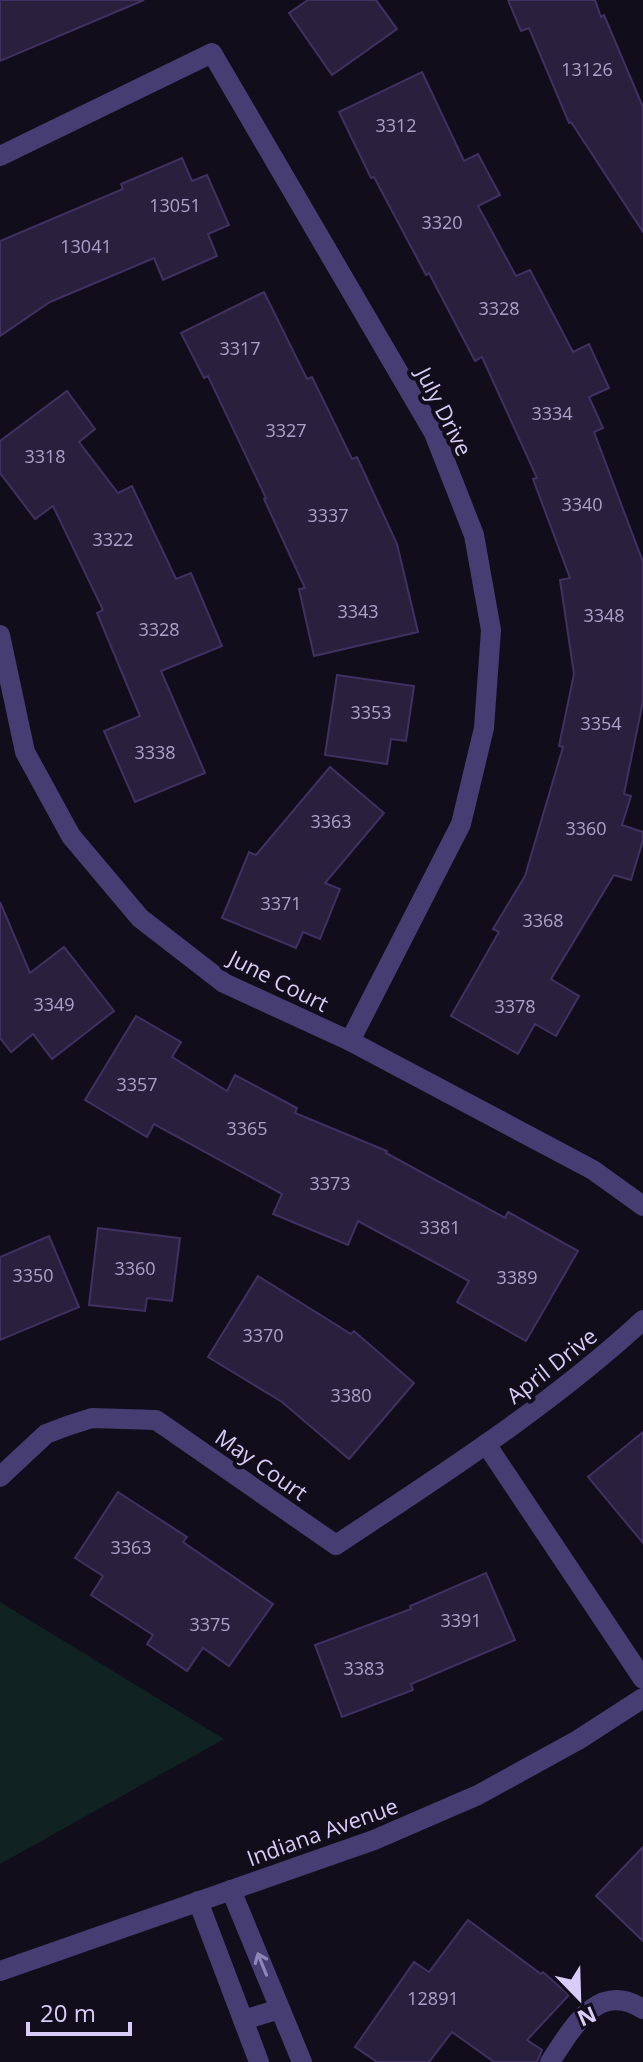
<svg xmlns="http://www.w3.org/2000/svg" width="643" height="2062" font-family="'Open Sans',sans-serif">
<rect width="100%" height="100%" fill="#110d1a"/>
<!-- green -->
<polygon fill="#112223" points="0,1602 224,1739 0,1864"/>
<!-- building -->
<g fill="#29203d" stroke="#403162" stroke-width="2">
<polygon points="0,0 144,0 0,61"/>
<polygon points="308,0 376,0 397,29 332,75 289,13"/>
<polygon points="508,0 595,0 601,17 604,15 643,107 643,232 571,122 569,123 529,28 521,31"/>
<polygon points="422,72 464,161 478,154 500,195 478,206 516,276 530,270 573,352 589,344 609,388 589,397 603,428 594,432 643,562 643,701 624,794 631,796 622,825 643,832 643,840 631,880 614,875 551,979 579,996 556,1036 535,1024 518,1054 451,1016 499,932 493,929 525,876 563,747 559,746 574,674 560,580 570,578 533,479 537,478 482,357 475,361 429,273 426,275 374,177 371,178 339,112"/>
<polygon points="182,158 192,181 207,175 229,225 208,234 217,256 163,280 154,258 50,302 0,336 0,241 123,189 121,184"/>
<polygon points="264,292 307,379 312,377 352,459 357,457 397,544 418,632 314,656 299,589 305,588 264,499 266,498 208,376 204,378 181,333"/>
<polygon points="67,391 95,429 79,442 118,493 132,486 176,579 191,573 222,646 161,671 205,773 135,802 104,731 140,716 97,613 103,610 53,506 35,519 0,473 0,441"/>
<polygon points="337,675 414,686 406,741 391,739 387,764 325,755"/>
<polygon points="330,767 384,813 325,883 340,889 320,939 303,932 296,948 222,918 249,852 256,855"/>
<polygon points="0,902 30,973 64,947 114,1011 52,1059 33,1034 11,1052 0,1038"/>
<polygon points="136,1016 181,1042 172,1057 227,1091 235,1075 297,1108 295,1113 387,1151 386,1153 505,1218 508,1212 578,1251 526,1341 457,1302 469,1281 358,1221 348,1245 273,1214 282,1194 154,1124 147,1137 85,1100"/>
<polygon points="98,1228 180,1238 172,1301 147,1298 145,1311 89,1305"/>
<polygon points="49,1236 79,1307 0,1340 0,1257"/>
<polygon points="258,1276 351,1334 354,1331 414,1383 349,1459 282,1402 208,1357"/>
<polygon points="643,1432 643,1543 588,1477"/>
<polygon points="118,1492 187,1537 183,1542 273,1604 229,1666 203,1648 187,1671 147,1644 153,1635 91,1595 103,1576 75,1558"/>
<polygon points="486,1573 515,1640 411,1684 413,1690 342,1717 315,1645 411,1609 410,1606"/>
<polygon points="643,1847 643,1941 596,1896"/>
<polygon points="468,1920 541,1974 543,1972 569,1995 527,2040 542,2050 537,2062 494,2062 452,2032 429,2062 377,2062 355,2047 414,1962 429,1972"/>
</g>
<g fill="none" stroke-linecap="round" stroke-linejoin="round">
<!-- minor -->
<g stroke="#463e73" stroke-width="20">
<polyline points="0,156 212,53 434,433 474,535 491,630 484,728 461,824 350,1041"/>
<polyline points="0,635 25,752 71,836 140,918 224,983 350,1041 593,1170 643,1206"/>
<polyline points="486,1444 643,1679"/>
<path d="M0 1477 46 1434 67 1426 92 1418 156 1420 336 1545C441 1475 550 1406 643 1320"/>
<polyline points="231,1890 302,2062"/>
<polyline points="198,1901 259,2062"/>
<polyline points="243,2020 280,2009"/>
<path d="M550 2062C572 2029 597 1980 643 2009"/>
</g>
<!-- tertiary -->
<polyline stroke="#463e73" stroke-width="20" points="0,1971 374,1840 478,1795 578,1740 643,1698"/>
</g>
<!-- one-way arrows -->
<defs><path id="oneway-shaft" d="M-6 0H5M1.5-3L5.5 0L1.5 3" fill="none" stroke-width="1.6" stroke-linecap="round" stroke-linejoin="round" transform="scale(2)"/></defs>
<use stroke="#8e86b6" href="#oneway-shaft" transform="translate(262 1964) rotate(-112)"/>
<g text-anchor="middle" dominant-baseline="central" stroke-width="8" stroke-linejoin="round" paint-order="stroke">
<!-- number labels -->
<g font-size="18" fill="#aca2c9">
<text x="587" y="69">13126</text>
<text x="396" y="125">3312</text>
<text x="175" y="205">13051</text>
<text x="442" y="222">3320</text>
<text x="86" y="246">13041</text>
<text x="499" y="308">3328</text>
<text x="240" y="348">3317</text>
<text x="552" y="413">3334</text>
<text x="286" y="430">3327</text>
<text x="45" y="456">3318</text>
<text x="582" y="504">3340</text>
<text x="328" y="515">3337</text>
<text x="113" y="539">3322</text>
<text x="358" y="611">3343</text>
<text x="604" y="615">3348</text>
<text x="159" y="629">3328</text>
<text x="371" y="712">3353</text>
<text x="601" y="723">3354</text>
<text x="155" y="752">3338</text>
<text x="331" y="821">3363</text>
<text x="586" y="828">3360</text>
<text x="281" y="903">3371</text>
<text x="543" y="920">3368</text>
<text x="54" y="1004">3349</text>
<text x="515" y="1006">3378</text>
<text x="137" y="1084">3357</text>
<text x="247" y="1128">3365</text>
<text x="330" y="1183">3373</text>
<text x="440" y="1227">3381</text>
<text x="135" y="1268">3360</text>
<text x="33" y="1275">3350</text>
<text x="517" y="1277">3389</text>
<text x="263" y="1335">3370</text>
<text x="351" y="1395">3380</text>
<text x="131" y="1547">3363</text>
<text x="461" y="1620">3391</text>
<text x="210" y="1624">3375</text>
<text x="364" y="1668">3383</text>
<text x="433" y="1998">12891</text>
</g>
<!-- street labels -->
<g font-size="22" fill="#d7cdf8" stroke="#110d1a">
<text transform="translate(445 411) rotate(63)">July Drive</text>
<text transform="translate(279 980) rotate(27)">June Court</text>
<text transform="translate(551 1365) rotate(-38)">April Drive</text>
<text transform="translate(262 1464) rotate(35)">May Court</text>
<text transform="translate(322 1831) rotate(-20)">Indiana Avenue</text>
</g>
</g>
<!-- north arrow -->
<g transform="translate(579 1998) rotate(157)" stroke="#110d1a" stroke-width="6" paint-order="stroke">
<path d="M0-6L14 30L0 20L-14 30Z" fill="#d7cdf8"/>
<text y="-12" font-size="22" font-weight="bold" text-anchor="middle" fill="#d7cdf8">N</text>
</g>
<!-- scale -->
<path d="M28 2022v12h102v-12" fill="none" stroke="#d7cdf8" stroke-width="4"/>
<text x="40" y="2022" font-size="24" fill="#d7cdf8" stroke="#110d1a" stroke-width="6" paint-order="stroke">20 m</text>
</svg>
